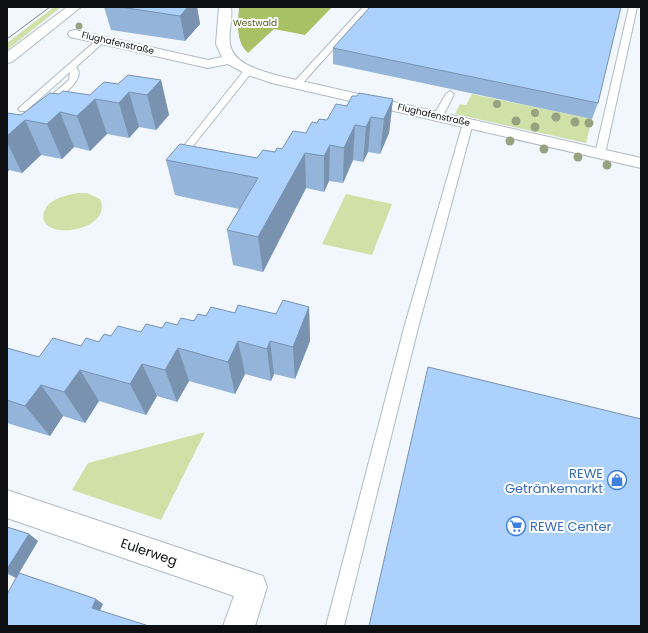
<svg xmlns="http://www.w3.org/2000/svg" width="648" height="633" font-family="Poppins,sans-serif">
<rect width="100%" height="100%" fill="#f2f7fd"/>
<!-- green -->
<g fill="#d0e1a7">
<polygon points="54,7 61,7 7,50 7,43"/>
<polygon points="472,94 592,119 586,143 455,114 460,104 466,105"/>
<path d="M78 193H87L100 199C115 232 35 243 44 212 48 199 66 195 78 193Z"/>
<polygon points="346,194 392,204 372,255 322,244"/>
<polygon points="205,432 161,520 72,490 88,463"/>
</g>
<!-- forest -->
<path fill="#a9c165" d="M239 7H332L305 35 274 29 248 53C235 41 238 23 239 7Z"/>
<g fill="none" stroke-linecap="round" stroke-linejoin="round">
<defs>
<g id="lane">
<polygon points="363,7 371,7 300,86 294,86 293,84 294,82"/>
<polygon points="629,7 637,7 605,154 600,157 595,154"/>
<path d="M99 38H102L106 40 76 67C88 79 57 99 48 107H42L40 105 69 80 70 72 26 111H20L18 109 20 107Z"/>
<polygon points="249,67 253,70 252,72 189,151 183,151 181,149 183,147 246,68"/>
<polygon points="450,91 454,94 443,116 441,118 435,118 433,116 446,94"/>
<polygon points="468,120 473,123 418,328 344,626 326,626 404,328 463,123"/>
</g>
<g id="street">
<path d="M219 7H231C233 19 228 32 230 44 233 65 263 71 279 76L641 158V168L272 83 248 75 228 64 208 68 75 38 70 37 68 34 70 31 75 30 208 60 222 57 216 44Z"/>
<polygon points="7,490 263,576 267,587 255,626 223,626 234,596 7,518"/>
</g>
<polygon id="primary" points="67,7 81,7 12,62 7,63 7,52"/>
</defs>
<!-- lane casing -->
<use href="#lane" stroke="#b2bac4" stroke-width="2"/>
<!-- street casing -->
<use href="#street" stroke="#b2bac4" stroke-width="2"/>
<!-- primary casing -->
<use href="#primary" stroke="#b2bac4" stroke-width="2"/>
<!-- lane -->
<use href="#lane" fill="#fff" fill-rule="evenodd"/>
<!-- street -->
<use href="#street" fill="#fff" fill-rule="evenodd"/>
<!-- primary -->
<use href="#primary" fill="#fff" fill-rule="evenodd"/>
<!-- tram -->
<polyline stroke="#85898e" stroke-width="1" points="7,39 50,7"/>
</g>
<!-- trees -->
<g fill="#98a281">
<circle cx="79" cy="26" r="3.5"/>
<circle cx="497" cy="104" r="4"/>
<circle cx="535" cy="113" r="4"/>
<circle cx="556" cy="117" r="4.5"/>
<circle cx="516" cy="121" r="4.5"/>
<circle cx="575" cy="122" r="4.5"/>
<circle cx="589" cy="123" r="4.5"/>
<circle cx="535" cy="127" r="4.5"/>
<circle cx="510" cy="141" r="4.5"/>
<circle cx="544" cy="149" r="4.5"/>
<circle cx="578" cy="157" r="4.5"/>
<circle cx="607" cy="165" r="4.5"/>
</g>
<!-- wall -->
<g fill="#94b4d9">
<polygon points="104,7 197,7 200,24 185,41 111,30"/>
<polygon points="333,48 598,103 592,119 333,64"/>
<polygon points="161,80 169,115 156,130 139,127 129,138 107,134 90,151 74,147 62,159 41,155 22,173 9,170 7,173 7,113 21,115 59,94 90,95 118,84"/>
<polygon points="357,96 393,99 389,133 380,154 368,152 363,162 353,160 343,183 329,181 324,192 306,188 263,272 233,265 227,230 239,209 175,195 166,160 257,158 275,152 282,149 306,133 317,123 327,120 347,106"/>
<polygon points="309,307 310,341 295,379 274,374 271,381 245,374 235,394 189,381 177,402 157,396 146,415 99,401 85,423 63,416 50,436 7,423 7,348 39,357 81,346 99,342 111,336 141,332 162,328 177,325 206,316 235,313 276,314"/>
<polygon points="7,527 29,534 38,541 16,578 7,574"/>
</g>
<!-- shaded-wall -->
<g fill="#7892b0">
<polygon points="188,7 197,7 200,24 185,41 180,16"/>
<polygon points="161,80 169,115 156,130 147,95"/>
<polygon points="129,92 139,127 129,138 119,103"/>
<polygon points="95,99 107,134 90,151 77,116"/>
<polygon points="393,99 389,133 380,154 384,119"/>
<polygon points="60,112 74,147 62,159 47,124"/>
<polygon points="371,117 368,152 363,162 366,127"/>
<polygon points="25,120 41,155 22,173 7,142 7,136"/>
<polygon points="355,125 353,160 343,183 344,148"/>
<polygon points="330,145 329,181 324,192 324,156"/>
<polygon points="305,153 306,188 263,272 258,237"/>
<polygon points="7,166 9,170 7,173"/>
<polygon points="309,307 310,341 295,379 293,347"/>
<polygon points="238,341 245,374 235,394 228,362"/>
<polygon points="270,341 274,374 271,381 267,349"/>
<polygon points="178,348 189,381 177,402 165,370"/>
<polygon points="142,364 157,396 146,415 130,384"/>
<polygon points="80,370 99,401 85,423 64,392"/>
<polygon points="41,385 63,416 50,436 25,406"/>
<polygon points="29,534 38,541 16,578 7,572 7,569"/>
<polygon points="96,599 103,604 99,613 92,608"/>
</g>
<!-- building -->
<g fill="#acd1fc" stroke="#7892b0">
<polygon points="120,7 188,7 180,16"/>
<polygon points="370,7 621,7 598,103 333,48"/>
<polygon points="128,75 161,80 147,95 129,92 119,103 95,99 77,116 60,112 47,124 25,120 7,136 7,113 21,115 50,93 59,94 63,91 90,95 104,82 118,84"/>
<polygon points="359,93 393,99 384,119 371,117 366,127 355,125 344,148 330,145 324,156 305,153 258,237 227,230 258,178 166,160 180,144 257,158 263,150 275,152 277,148 282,149 293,131 306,133 312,122 317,123 319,119 327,120 336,104 347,106 352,96 357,96"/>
<polygon points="283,300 309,307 293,347 270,341 267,349 238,341 228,362 178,348 165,370 142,364 130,384 80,370 64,392 41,385 25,406 7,400 7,348 39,357 53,338 81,346 86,338 99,342 104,334 111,336 118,326 141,332 146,324 162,328 166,322 177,325 181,318 194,321 198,314 206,316 211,307 235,313 238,305 276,314"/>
<polygon points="428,367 641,419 641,626 369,626"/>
<polygon points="7,527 29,534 7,569"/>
<polygon points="19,573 96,599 92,608 149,626 7,626 7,594"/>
</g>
<!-- icons -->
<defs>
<symbol id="shop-ring" viewBox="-11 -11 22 22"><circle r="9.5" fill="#fff" stroke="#3f7fe0" stroke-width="1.5"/><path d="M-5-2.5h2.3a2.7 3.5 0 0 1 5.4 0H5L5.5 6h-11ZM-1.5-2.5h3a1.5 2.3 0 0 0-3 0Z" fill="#3f7fe0"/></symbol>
<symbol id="supermarket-ring" viewBox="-11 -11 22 22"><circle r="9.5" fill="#fff" stroke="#3f7fe0" stroke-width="1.5"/><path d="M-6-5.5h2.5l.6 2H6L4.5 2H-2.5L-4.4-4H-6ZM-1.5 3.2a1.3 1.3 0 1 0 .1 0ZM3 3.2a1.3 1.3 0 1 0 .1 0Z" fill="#3f7fe0"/></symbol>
</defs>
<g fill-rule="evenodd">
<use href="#shop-ring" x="606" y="469" width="22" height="22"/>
<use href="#supermarket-ring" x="505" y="515" width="22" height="22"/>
</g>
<g text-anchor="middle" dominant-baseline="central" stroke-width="4" stroke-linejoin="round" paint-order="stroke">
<!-- far-park labels -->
<g font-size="9" fill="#4e5c1c" stroke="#fff">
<text x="255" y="23">Westwald</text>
</g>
<!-- far-street labels -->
<g font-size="9" fill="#0d0f13" stroke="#fff">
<text transform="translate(118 43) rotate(13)">Flughafenstraße</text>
<text transform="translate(434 115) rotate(13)">Flughafenstraße</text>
</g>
<!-- near-shop labels -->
<g font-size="13" fill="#366cbe" stroke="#fff" text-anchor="end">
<text x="603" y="473">REWE<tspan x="603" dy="15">Getränkemarkt</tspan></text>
<text x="530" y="526" text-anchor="start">REWE Center</text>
</g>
<!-- near-street labels -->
<g font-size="13" fill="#0d0f13" stroke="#fff">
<text transform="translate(149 552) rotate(19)">Eulerweg</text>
</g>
</g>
<!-- border -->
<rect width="648" height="633" fill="none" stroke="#0d0f13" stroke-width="16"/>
</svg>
